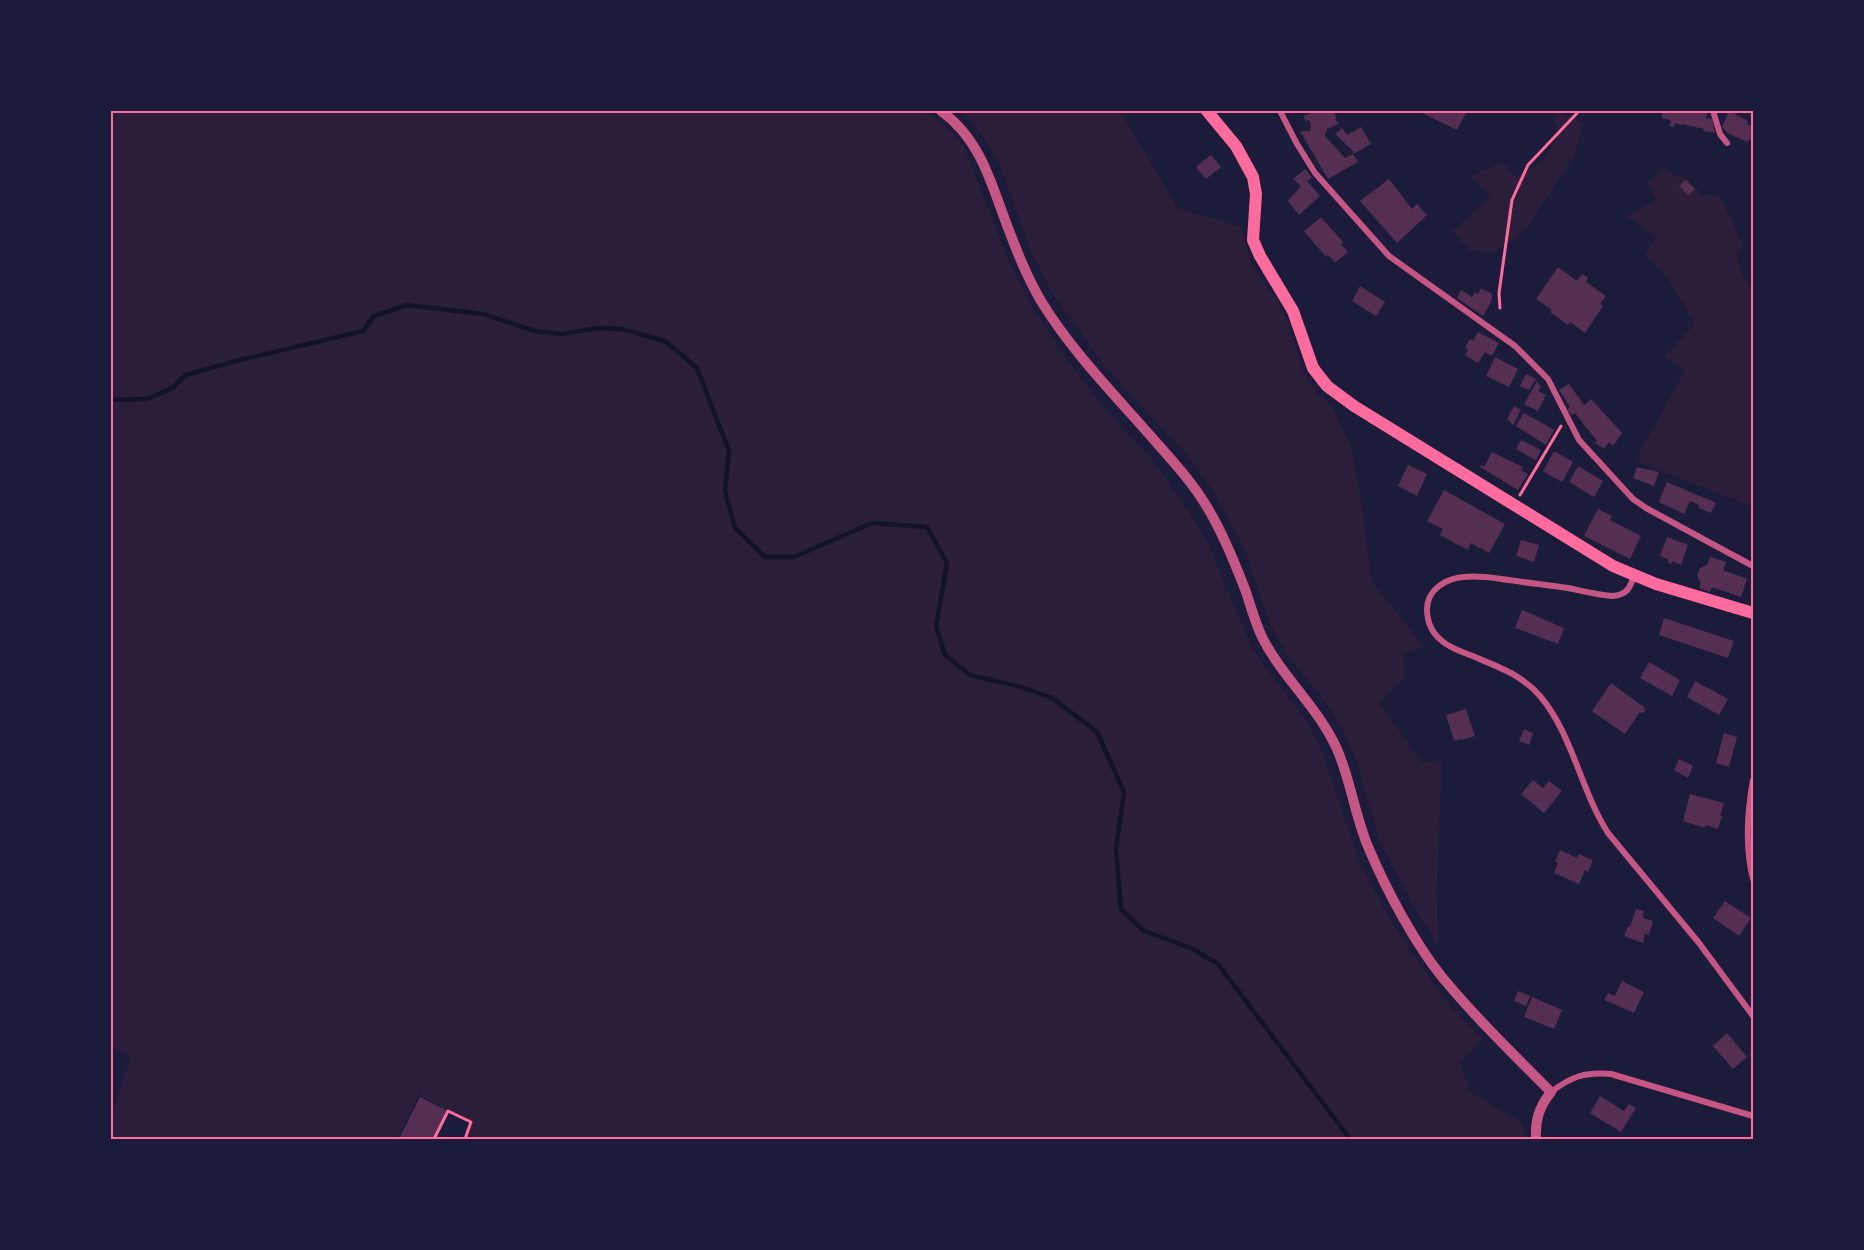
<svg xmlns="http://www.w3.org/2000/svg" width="1864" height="1250" font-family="'Fira Sans',sans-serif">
<rect width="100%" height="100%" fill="#1b1b3a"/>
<!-- green -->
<g fill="#2a1e3b">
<polygon points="111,111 924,111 949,129 964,147 1010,264 1035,312 1066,358 1100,403 1151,458 1187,508 1208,543 1247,636 1259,659 1306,720 1322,751 1360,863 1388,916 1417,961 1449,1004 1482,1039 1460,1062 1470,1092 1523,1123 1525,1139 467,1139 472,1122 419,1095 397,1139 111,1139 111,1114 112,1114 131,1056 111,1047"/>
<polygon points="961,111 1120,111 1178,208 1241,227 1253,268 1276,298 1287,320 1303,371 1312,388 1333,407 1351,447 1363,510 1371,580 1424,647 1403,654 1405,678 1380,703 1421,762 1442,761 1437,887 1438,946 1410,899 1379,840 1356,759 1343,730 1320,695 1286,654 1270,623 1244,548 1215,494 1189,457 1104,366 1050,289 1030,248 1000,165 981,133"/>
<polygon points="1558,112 1584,123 1574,156 1528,226 1510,243 1493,252 1470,251 1452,231 1491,197 1470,176 1503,162 1516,177 1542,161 1556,141 1558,126 1552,118"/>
<path d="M1665 168 1677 178 1681 174 1703 195H1718C1729 211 1734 228 1744 245L1737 255 1741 271 1753 295V507L1635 461 1685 370 1664 357 1695 324 1668 279 1645 254 1656 238 1627 216 1656 200 1647 182Z"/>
</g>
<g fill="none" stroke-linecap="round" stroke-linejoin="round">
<!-- stream -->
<polyline stroke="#12122b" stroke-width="4.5" points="111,400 147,399 172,388 186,375 232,362 363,331 374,316 407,305 483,314 535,331 561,334 599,328 622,329 665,341 697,368 729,451 725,491 735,528 765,557 794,557 872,523 927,527 947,563 936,627 945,655 970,675 1021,687 1052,698 1097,732 1124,792 1116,849 1121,909 1144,931 1193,949 1218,964 1350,1139"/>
</g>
<!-- building -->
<g fill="#542f53">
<polygon points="1317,111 1337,111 1334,113 1337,117 1335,119 1339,124 1327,129 1325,136 1345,158 1353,154 1353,151 1335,134 1342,128 1347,135 1361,127 1371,144 1353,154 1358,162 1328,179 1300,131 1310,131 1311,124 1309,120 1306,121 1303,116"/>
<polygon points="1418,111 1467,111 1457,130"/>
<polygon points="1662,111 1708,111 1706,118 1712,119 1715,133 1703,131 1704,129 1682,124 1681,125 1675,123 1674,127 1669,126 1671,120 1662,118"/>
<polygon points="1723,111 1736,111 1735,114 1748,121 1747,124 1753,127 1753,141 1749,139 1748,142 1729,134 1722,127 1728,114"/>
<polygon points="1211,155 1221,167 1206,179 1196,167"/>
<polygon points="1305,169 1312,177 1307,181 1320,196 1299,215 1288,201 1301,186 1293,179"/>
<polygon points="1389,179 1412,209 1417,204 1427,215 1397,243 1360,201"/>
<polygon points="1686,180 1695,189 1688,195 1679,186"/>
<polygon points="1321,217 1343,242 1341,244 1348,252 1335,263 1328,255 1326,257 1304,231"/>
<polygon points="1558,267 1577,281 1582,274 1588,278 1586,282 1606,296 1600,304 1603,306 1585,333 1570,322 1568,325 1550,312 1552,310 1536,299"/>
<polygon points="1360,286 1385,302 1376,316 1352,301"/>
<polygon points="1481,288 1492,294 1491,302 1483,316 1457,298 1461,290 1472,297 1475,292 1478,294"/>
<polygon points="1478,332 1499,343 1492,356 1485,352 1478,363 1465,355 1468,350 1465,348 1470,339 1473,341"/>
<polygon points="1495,357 1518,369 1509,387 1486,376"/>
<polygon points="1526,374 1536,379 1529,390 1520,386"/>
<polygon points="1537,381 1541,387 1538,391 1546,395 1538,411 1524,404"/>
<polygon points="1569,384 1584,405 1591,399 1622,433 1613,446 1609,442 1604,449 1595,443 1597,441 1575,413 1571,415 1567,409 1570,407 1559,390"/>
<polygon points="1514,406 1521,410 1513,425 1507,419"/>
<polygon points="1524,413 1554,430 1546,445 1516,426"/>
<polygon points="1521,440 1541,450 1536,460 1516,449"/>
<polygon points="1554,451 1573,462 1562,482 1543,471"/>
<polygon points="1492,452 1523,467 1521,470 1528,474 1518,490 1480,467 1481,465 1484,467"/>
<polygon points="1408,465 1427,474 1417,496 1398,486"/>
<polygon points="1578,466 1603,481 1594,497 1569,482"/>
<polygon points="1637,467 1659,472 1654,486 1633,478"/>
<polygon points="1667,482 1716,503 1711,513 1699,508 1699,505 1690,501 1684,514 1659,502"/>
<polygon points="1444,490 1505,524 1489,553 1471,543 1468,550 1440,535 1443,529 1427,521"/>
<polygon points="1598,509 1612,516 1610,520 1641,536 1630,559 1584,536"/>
<polygon points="1667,537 1688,545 1681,565 1672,561 1671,564 1668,563 1669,560 1660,556"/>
<polygon points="1521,540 1539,545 1534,562 1516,556"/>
<polygon points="1710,557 1726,562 1723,570 1747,579 1741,597 1712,587 1710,592 1699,588 1701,583 1697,575 1700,568 1707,565"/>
<polygon points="1522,610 1564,628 1558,644 1515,628"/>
<polygon points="1664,618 1734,641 1728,658 1659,635"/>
<polygon points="1649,662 1680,680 1672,696 1640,678"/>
<polygon points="1695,681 1728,699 1719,715 1687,697"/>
<polygon points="1611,683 1644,707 1645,712 1639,713 1625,734 1592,711"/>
<polygon points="1466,709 1475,736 1462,740 1462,739 1454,741 1446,715"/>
<polygon points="1524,729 1533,733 1529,745 1519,741"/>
<polygon points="1724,733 1737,737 1729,767 1716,763"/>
<polygon points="1679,759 1693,766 1688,778 1674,770"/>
<polygon points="1533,780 1543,788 1549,781 1562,791 1544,813 1521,794"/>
<polygon points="1690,794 1724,803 1720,816 1722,816 1718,829 1705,825 1705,828 1683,821"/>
<polygon points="1560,850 1577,858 1579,854 1593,860 1588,872 1585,870 1579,884 1554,873 1558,863 1555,862"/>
<polygon points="1725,901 1751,918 1739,936 1713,918"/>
<polygon points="1636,909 1644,911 1643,918 1653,921 1649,935 1645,934 1643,943 1624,936 1628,926 1630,927"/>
<polygon points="1622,981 1644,992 1634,1013 1604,1000 1608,993 1615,996"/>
<polygon points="1518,991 1530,996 1526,1006 1514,1001"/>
<polygon points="1532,997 1562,1010 1554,1029 1524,1017"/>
<polygon points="1727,1033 1747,1057 1733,1069 1713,1046"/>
<polygon points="1600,1096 1624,1111 1629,1104 1636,1108 1621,1132 1590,1113"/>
<polygon points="420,1097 448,1111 434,1139 399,1139"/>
</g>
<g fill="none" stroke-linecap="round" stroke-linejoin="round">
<!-- path -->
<g stroke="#ff6b9d" stroke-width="3">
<polyline points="1500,308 1499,293 1512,200 1528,165 1579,111"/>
<polyline points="1520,495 1561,426"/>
<polyline points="434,1139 448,1111 471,1122 465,1139"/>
</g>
<!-- minor -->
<g stroke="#c65784" stroke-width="6">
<polyline points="1280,111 1297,144 1315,173 1389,256 1515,346 1548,379 1579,440 1633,499 1646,508 1753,566"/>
<polyline points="1713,111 1720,134 1727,143"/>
<path d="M1634 576C1630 588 1627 595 1612 596 1597 595 1582 591 1568 588 1548 585 1529 583 1509 580 1494 578 1479 575 1464 577 1446 578 1427 590 1427 609 1427 621 1432 633 1442 641 1450 648 1460 651 1470 655 1496 666 1521 674 1540 696 1573 735 1580 789 1608 833L1699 943 1753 1016"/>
<path d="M1753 780C1747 813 1745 847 1753 879"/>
<path d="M1551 1092C1572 1076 1585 1072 1611 1074L1753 1116"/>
</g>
<!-- tertiary -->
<path stroke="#c65784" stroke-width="10" d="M941 111C975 135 988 172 1001 209 1013 241 1024 272 1041 301 1071 350 1111 391 1148 433 1169 457 1191 480 1207 507 1223 533 1235 563 1246 592 1251 607 1255 622 1262 637 1282 677 1318 707 1337 749 1351 781 1355 817 1369 849 1387 891 1414 942 1442 977 1476 1018 1514 1055 1551 1092 1539 1107 1535 1120 1536 1139"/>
<!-- secondary -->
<polyline stroke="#ff6b9d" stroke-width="12" points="1207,111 1236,146 1253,177 1256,194 1253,240 1260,256 1293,311 1313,368 1327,386 1354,406 1613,566 1656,584 1753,613"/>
</g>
<!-- border -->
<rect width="1864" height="1250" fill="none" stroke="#1b1b3a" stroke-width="225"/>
<rect x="112" y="112" width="1640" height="1026" fill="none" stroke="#ff6b9d" stroke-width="2"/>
</svg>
